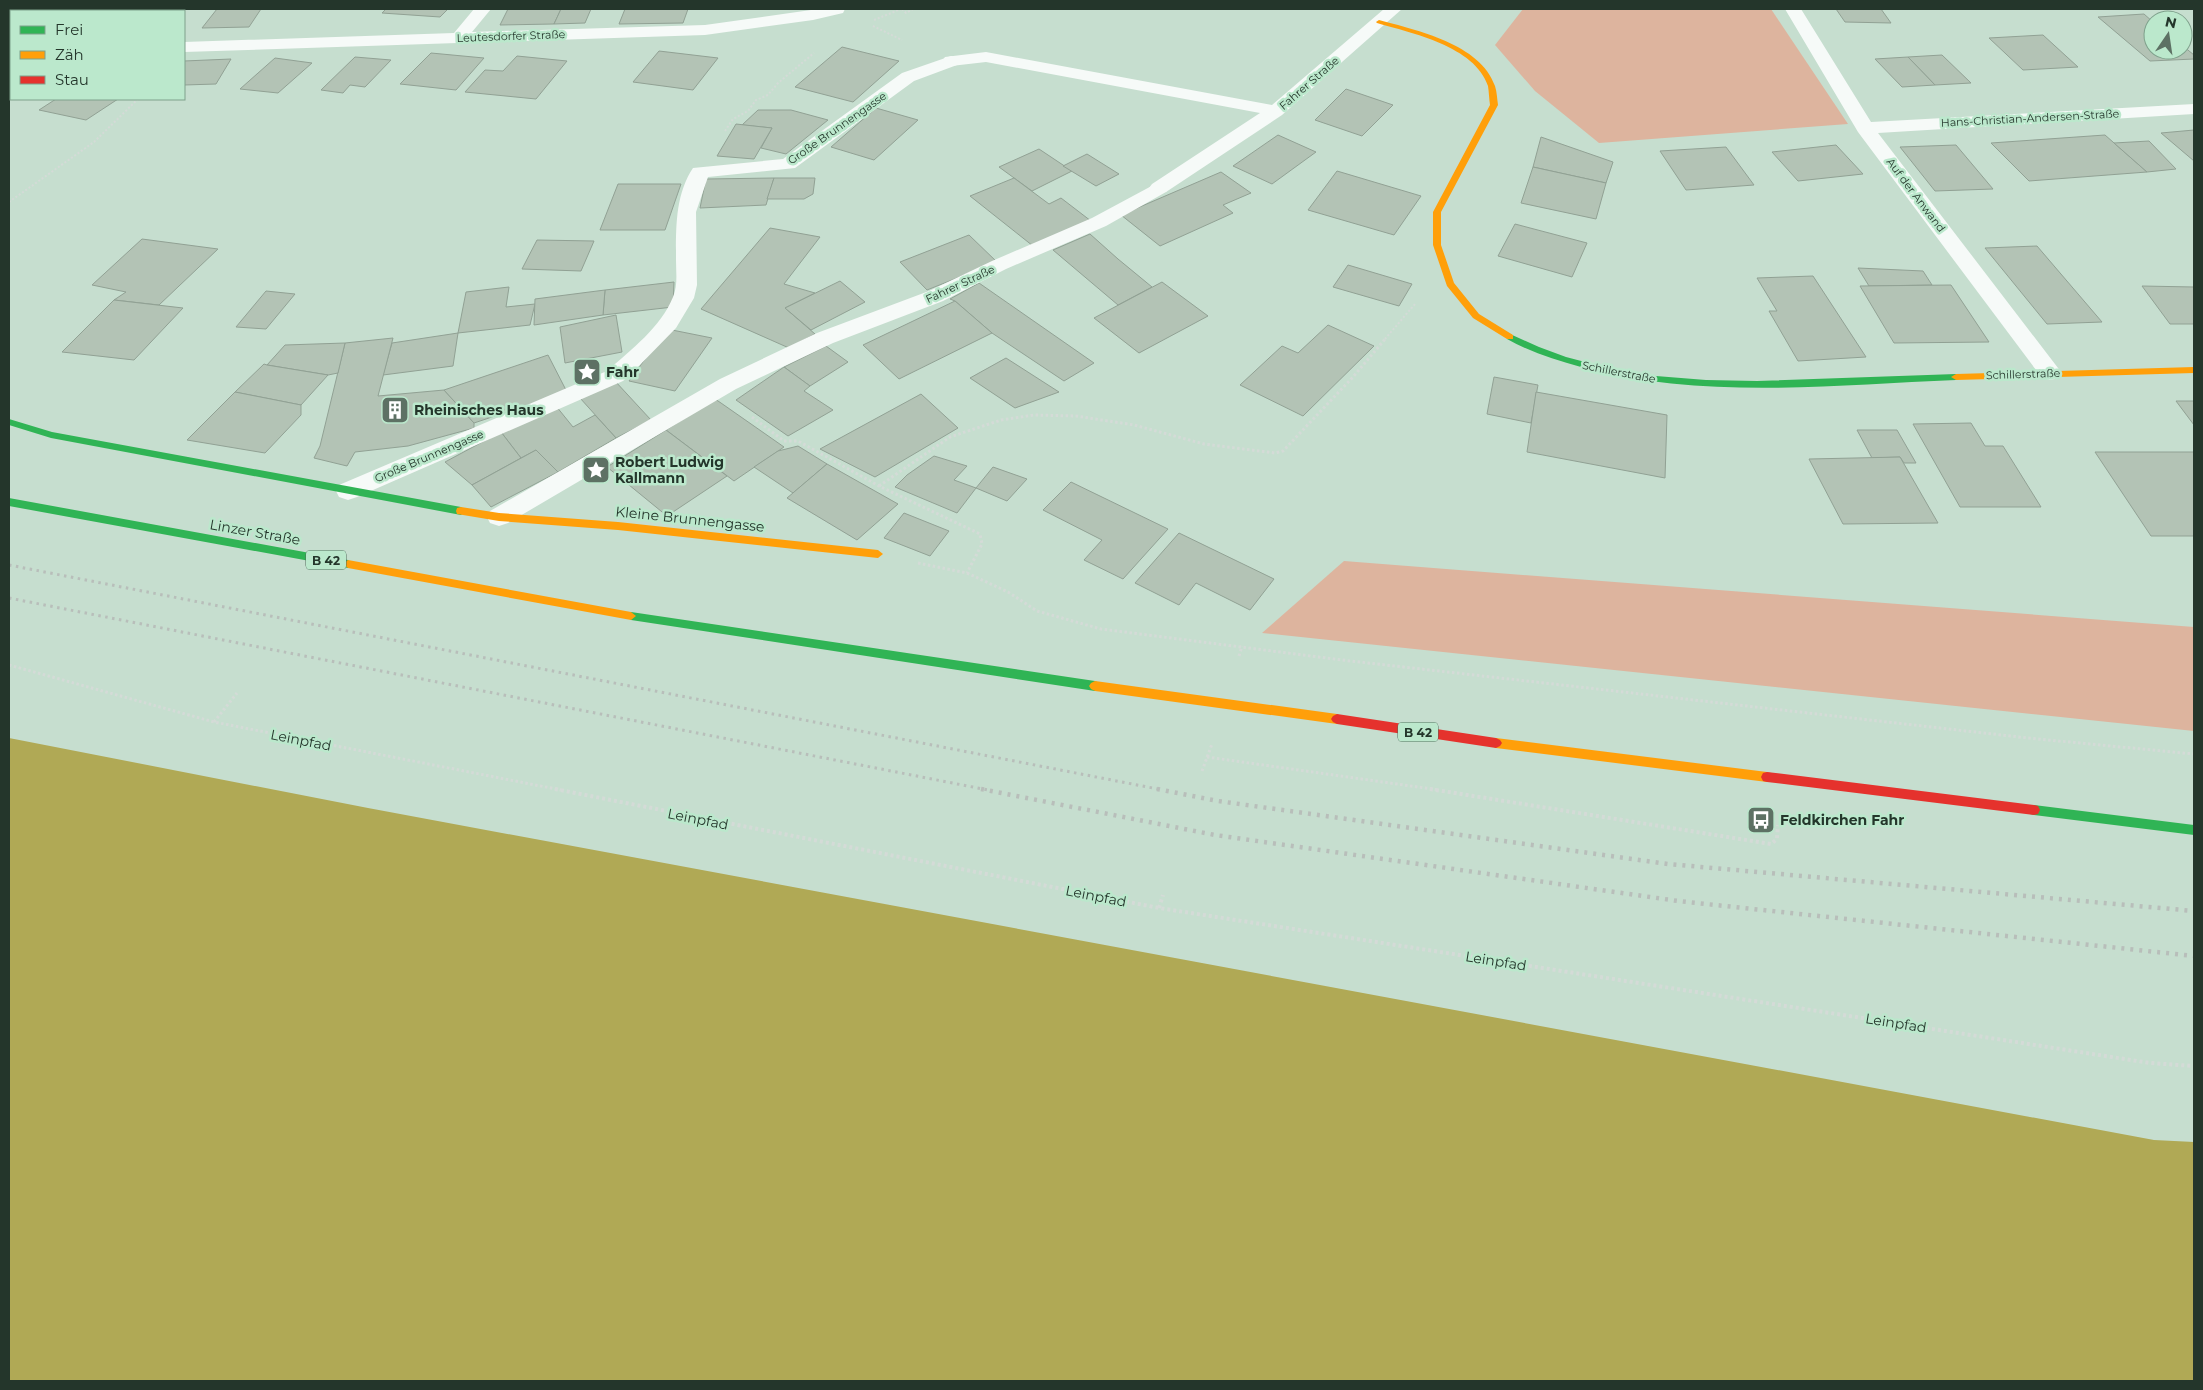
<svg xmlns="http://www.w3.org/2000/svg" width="2203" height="1390" font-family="Montserrat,sans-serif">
<rect width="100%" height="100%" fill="#c6decf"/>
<!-- green -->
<g fill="#ddb49e">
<polygon points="1523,9 1771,9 1848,124 1599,143 1535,91 1495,45"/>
<polygon points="1344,561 2194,627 2194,731 1262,633"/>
</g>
<!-- water -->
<polygon fill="#b0a955" points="9,738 368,808 2154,1140 2194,1142 2194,1381 9,1381"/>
<!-- building -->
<g fill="#b3c3b5" stroke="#91a194">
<polygon points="75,9 73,11 22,11 23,10"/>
<polygon points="104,9 174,9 172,11 102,11"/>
<polygon points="217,9 261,9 249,27 202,28"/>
<polygon points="386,9 448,9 440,17 382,13"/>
<polygon points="508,9 561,9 554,24 500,25"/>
<polygon points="561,9 591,9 585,23 554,24"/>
<polygon points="625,9 688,9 683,23 619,24"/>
<polygon points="1836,9 1881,9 1891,23 1845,22"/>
<polygon points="2144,14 2153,22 2153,50 2183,50 2183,46 2194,55 2194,59 2150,61 2098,17"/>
<polygon points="2043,35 2078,67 2023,70 1989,38"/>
<polygon points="842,47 899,61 853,102 795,87"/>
<polygon points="659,51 718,58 693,90 633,82"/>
<polygon points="431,53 484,58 456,90 400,84"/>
<polygon points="1942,55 1971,83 1935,85 1908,57"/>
<polygon points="517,56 567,61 536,99 465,92 485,70 503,71"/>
<polygon points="355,57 391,60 365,87 350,85 343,93 321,90"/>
<polygon points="1908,57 1935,85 1902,87 1875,59"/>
<polygon points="275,58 312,63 278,93 240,89"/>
<polygon points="231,59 216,84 184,85 184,61"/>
<polygon points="1346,89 1393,105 1362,136 1315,120"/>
<polygon points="56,99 118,99 86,120 39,110"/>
<polygon points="876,108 918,120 874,160 831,147"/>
<polygon points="758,110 791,110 828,120 786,154 761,148 772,128 742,125"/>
<polygon points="736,124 772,128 754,159 717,156"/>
<polygon points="2194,130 2194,161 2161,133"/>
<polygon points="1278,135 1316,152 1272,184 1233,166"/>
<polygon points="2105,135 2147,172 2029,181 1991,143"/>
<polygon points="1541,137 1613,162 1606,183 1533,167"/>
<polygon points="2149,141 2176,169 2147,172 2114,143"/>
<polygon points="1836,145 1863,174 1798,181 1772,152"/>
<polygon points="1956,145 1993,189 1935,191 1900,147"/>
<polygon points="1726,147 1754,185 1686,190 1660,151"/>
<polygon points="1039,149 1072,171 1032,191 999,167"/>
<polygon points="1087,154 1119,174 1096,186 1063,166"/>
<polygon points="1533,167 1606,183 1596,219 1521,203"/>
<polygon points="1337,171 1421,196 1394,235 1308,210"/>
<polygon points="1221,172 1251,193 1223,205 1233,213 1160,246 1121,215"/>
<polygon points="774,178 766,205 700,208 706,179"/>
<polygon points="774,178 815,178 813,194 804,199 767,199"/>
<polygon points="1014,178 1049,204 1061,198 1091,221 1033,246 970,196"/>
<polygon points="618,184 681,184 665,230 600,230"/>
<polygon points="1515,224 1587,243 1572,277 1498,256"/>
<polygon points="770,228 820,237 784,284 815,293 785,308 815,334 789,348 701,309"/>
<polygon points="1090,234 1118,259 1152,287 1118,305 1053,250"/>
<polygon points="969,235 997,262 927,290 900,262"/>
<polygon points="142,239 218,249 159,305 114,300 126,292 92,285"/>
<polygon points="537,240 594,241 581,271 522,269"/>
<polygon points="2037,246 2102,322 2047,324 1985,248"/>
<polygon points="1348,265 1412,284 1399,306 1333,287"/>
<polygon points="1858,268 1923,271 1932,285 1869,286"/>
<polygon points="1813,276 1866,357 1798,361 1769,311 1777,311 1757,278"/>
<polygon points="840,281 865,302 811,330 785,308"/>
<polygon points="674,282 673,307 603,315 605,290"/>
<polygon points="1162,282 1208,316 1139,353 1094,318"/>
<polygon points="979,283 1094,363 1064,381 992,333 955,301 950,299"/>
<polygon points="1951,285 1989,342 1894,343 1860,286"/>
<polygon points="2142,286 2194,287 2194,324 2170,324"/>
<polygon points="509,287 506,307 535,304 530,325 458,333 466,292"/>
<polygon points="605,290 603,315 534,325 535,299"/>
<polygon points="266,291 295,294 266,329 236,327"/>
<polygon points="114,300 183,308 134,360 62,352"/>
<polygon points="955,301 992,333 899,379 863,345"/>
<polygon points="616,315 622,352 565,363 560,327"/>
<polygon points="1328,325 1374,346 1303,416 1240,385 1282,346 1298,353"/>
<polygon points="667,329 712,338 675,391 629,381"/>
<polygon points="458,333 453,366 383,375 392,343"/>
<polygon points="393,338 378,396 444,390 474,423 474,428 408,446 355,452 347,466 314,458 320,446 345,343"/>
<polygon points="345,343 338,373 328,375 267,365 285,345"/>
<polygon points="826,346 848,362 810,386 784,367"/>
<polygon points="548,355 567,392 474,423 444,390"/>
<polygon points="1006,358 1059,392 1015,408 970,378"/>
<polygon points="264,364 267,365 328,375 301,405 235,392"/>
<polygon points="784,367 810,386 804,391 833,410 788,436 736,400"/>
<polygon points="1494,377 1538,385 1531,423 1487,414"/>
<polygon points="615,381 651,420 616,438 580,398"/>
<polygon points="235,392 301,405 301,415 265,453 187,440"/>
<polygon points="1536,392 1667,415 1665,478 1527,452"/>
<polygon points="921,394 958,428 875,477 820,449"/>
<polygon points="715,399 721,403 784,447 734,481 666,430"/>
<polygon points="2176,401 2194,401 2194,425"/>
<polygon points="556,406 573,427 595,415 616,438 558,472 536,450 521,458 501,432"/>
<polygon points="1971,423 1985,446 2003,446 2041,507 1960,507 1913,424"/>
<polygon points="666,430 727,476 667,516 607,467"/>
<polygon points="1857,430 1897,430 1916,463 1904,463 1900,457 1872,458"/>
<polygon points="501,432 521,458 472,485 445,462"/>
<polygon points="798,446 827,464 793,493 754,467 778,451"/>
<polygon points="536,450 558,472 491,507 472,485"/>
<polygon points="2095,452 2194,452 2194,536 2151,536"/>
<polygon points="934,456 967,466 954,480 976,488 957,513 895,487 907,475"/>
<polygon points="1900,457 1938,523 1843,524 1809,459"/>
<polygon points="827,464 898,504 857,540 787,498"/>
<polygon points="993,467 1027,479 1007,501 976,488"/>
<polygon points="1071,482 1168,529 1123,579 1084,560 1102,540 1043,510"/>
<polygon points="904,513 949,531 930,556 884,538"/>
<polygon points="1179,533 1274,579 1250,610 1196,583 1179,605 1135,583"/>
</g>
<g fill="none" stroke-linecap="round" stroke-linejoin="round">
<!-- path-far2 -->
<g stroke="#d4dbd7" stroke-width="2" stroke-dasharray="2 2" stroke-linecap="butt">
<polyline points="902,9 906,13 913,9"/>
<polyline points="874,20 901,9"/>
<polyline points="873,26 902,40"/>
<polyline points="725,131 733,119 748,111 756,100 768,95 778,83 814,53"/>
<polyline points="9,202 94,142 138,99"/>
<polyline points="1385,339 1415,304"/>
</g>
<!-- path-far1 -->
<g stroke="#d4dbd7" stroke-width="3" stroke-dasharray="2.5 2.5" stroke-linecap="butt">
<polyline points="752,417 784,441 798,441 879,486 980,534 982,544 967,573"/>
<polyline points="879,486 950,437 1001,420 1034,415 1076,416 1134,425 1204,444 1275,453 1283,451 1353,377 1386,338"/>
<polyline points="918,563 967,573 1008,592 1037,611 1101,629 1342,660 2028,738 2194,754"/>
<polyline points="1239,656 1242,646"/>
<polyline points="9,665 214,722 561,790"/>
<polyline points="214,722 237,693"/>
<polyline points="1207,757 1439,790"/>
<polyline points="1202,771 1212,744"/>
</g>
<!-- path -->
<g stroke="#d4dbd7" stroke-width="4" stroke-dasharray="3 3" stroke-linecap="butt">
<polyline points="555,789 1159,908 2150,1063 2194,1066"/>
<polyline points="1430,789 1771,844 1777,839 1778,825"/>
<polyline points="1159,908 1163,895"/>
</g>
<!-- lane -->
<g fill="#f6faf8" fill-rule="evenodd">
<path d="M951 56 957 57 960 61 957 65 914 81 795 168 708 177 696 212 697 285 694 298 676 328 633 372 623 381 357 497 348 500 339 497 336 491 339 485 607 371C631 350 661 327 673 297 678 285 676 273 676 260 676 229 675 195 693 168L783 159 902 73Z"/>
<polygon points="1159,182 1166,184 1169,188 1166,192 1106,226 1006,269 943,301 833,343 736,389 508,523 499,526 490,523 487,517 490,511 720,379 817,333 929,291 992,261 1092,218"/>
</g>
<!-- street -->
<g fill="#f6faf8" fill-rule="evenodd">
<polygon points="474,9 491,9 472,32 705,25 818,9 845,9 843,13 813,20 705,35 184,52 184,42 454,33"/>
<polygon points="1384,9 1402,9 1282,115 1166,192 1152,192 1149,188 1152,184 1260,113 986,62 951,66 945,65 942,61 945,57 986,52 1272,105"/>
<polygon points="1785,9 1801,9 1871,122 2194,104 2194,114 1878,133 2058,368 2061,373 2058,378 2050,380 2042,378 1858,132"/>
<rect x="9" y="47" width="2" height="10"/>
</g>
<!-- fast -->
<g fill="#30b455" fill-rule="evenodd">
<path d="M1510 334 1539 347 1566 357 1608 368 1656 376 1706 380 1757 381 1956 374 1961 377 1956 380C1832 385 1703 400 1581 367 1555 360 1530 352 1507 339V335Z"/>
<polygon points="9,419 52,432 461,507 466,511 461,515 51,438 9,425"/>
<polygon points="9,498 348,560 353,564 348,568 9,506"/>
<polygon points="631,612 1095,681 1099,683 1101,686 1099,689 1095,691 631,620 626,616"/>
<polygon points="2034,805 2194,825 2194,835 2034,815 2030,814 2028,810 2030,806"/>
</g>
<!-- slow -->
<g fill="#ff9f0a" fill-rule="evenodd">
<path d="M1379 20C1416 30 1481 44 1495 86 1497 92 1497 99 1498 105L1441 212V245L1454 283 1479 314 1513 335V339H1507L1473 318 1447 286 1433 245V212L1490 105C1489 99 1489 92 1488 86 1475 46 1411 33 1377 23L1376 22Z"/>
<polygon points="2194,367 2194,373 1956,380 1951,377 1956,374"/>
<polygon points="461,507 499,513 618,522 878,550 883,554 878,558 618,530 499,521 457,514 456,511 457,508"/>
<polygon points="348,560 631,612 636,616 631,620 348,568 343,564"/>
<polygon points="1095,681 1337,714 1341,716 1343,719 1341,722 1337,724 1095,691 1091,689 1089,686 1091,683"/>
<polygon points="1496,738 1767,772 1771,773 1773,777 1771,781 1767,782 1496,748 1492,746 1490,743 1492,740"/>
</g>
<!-- jam -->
<g fill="#e5322d" fill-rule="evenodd">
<polygon points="1337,714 1496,738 1500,740 1502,743 1500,746 1496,748 1337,724 1333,722 1331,719 1333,716"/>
<polygon points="1767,772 2034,805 2038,806 2040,810 2038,814 2034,815 1767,782 1763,781 1761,777 1763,773"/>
</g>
<!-- rail-far1 -->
<g stroke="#b8beba" stroke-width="3" stroke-dasharray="2.5 4.5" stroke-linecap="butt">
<polyline points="9,565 1163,790"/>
<polyline points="9,598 988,790"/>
</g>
<!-- rail -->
<g stroke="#b8beba" stroke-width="4.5" stroke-dasharray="3 6" stroke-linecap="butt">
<polyline points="981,789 1215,835 1678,901 2194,956"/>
<polyline points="1157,789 1218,801 1668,864 2194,911"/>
</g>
</g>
<!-- icons -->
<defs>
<symbol id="sight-square" viewBox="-11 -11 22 22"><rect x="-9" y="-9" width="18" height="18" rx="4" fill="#5d7164" stroke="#bbe8cc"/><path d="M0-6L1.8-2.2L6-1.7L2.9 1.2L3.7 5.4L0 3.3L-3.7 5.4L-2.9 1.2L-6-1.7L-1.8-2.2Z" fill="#fff"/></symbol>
<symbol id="building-square" viewBox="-11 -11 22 22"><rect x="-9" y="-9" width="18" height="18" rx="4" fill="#5d7164" stroke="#bbe8cc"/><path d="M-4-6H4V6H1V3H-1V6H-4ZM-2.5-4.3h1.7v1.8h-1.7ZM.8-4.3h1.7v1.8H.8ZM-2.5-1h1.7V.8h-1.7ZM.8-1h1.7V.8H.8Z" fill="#fff"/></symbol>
<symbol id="bus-square" viewBox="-11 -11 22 22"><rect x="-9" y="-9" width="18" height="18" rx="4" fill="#5d7164" stroke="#bbe8cc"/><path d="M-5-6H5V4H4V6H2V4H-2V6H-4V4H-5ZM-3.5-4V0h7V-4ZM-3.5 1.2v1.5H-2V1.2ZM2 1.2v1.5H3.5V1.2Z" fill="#fff"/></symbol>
</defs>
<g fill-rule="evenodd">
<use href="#sight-square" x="571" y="356" width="32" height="32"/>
<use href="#building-square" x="379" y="394" width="32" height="32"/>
<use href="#sight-square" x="580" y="454" width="32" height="32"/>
<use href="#bus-square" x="1745" y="804" width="32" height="32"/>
</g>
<g text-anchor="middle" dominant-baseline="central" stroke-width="5" stroke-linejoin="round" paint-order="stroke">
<!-- far-street labels -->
<g font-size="11" fill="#24362b" stroke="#bbe8cc">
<text transform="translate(511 36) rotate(-2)">Leutesdorfer Straße</text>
<text transform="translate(1309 83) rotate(-41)">Fahrer Straße</text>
<text transform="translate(2030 118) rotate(-3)">Hans-Christian-Andersen-Straße</text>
<text transform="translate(837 128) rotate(-35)">Große Brunnengasse</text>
<text transform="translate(1916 195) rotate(53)">Auf der Anwand</text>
<text transform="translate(960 284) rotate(-25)">Fahrer Straße</text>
<text transform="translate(1619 372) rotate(11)">Schillerstraße</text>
<text transform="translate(2023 374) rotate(-2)">Schillerstraße</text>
<text transform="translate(429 456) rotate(-23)">Große Brunnengasse</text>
</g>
<!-- shield labels -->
<g fill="#bbe8cc" stroke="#516b5b" stroke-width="1">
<rect x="306" y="550.5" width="40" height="19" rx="4"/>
<rect x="1398" y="722.5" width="40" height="19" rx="4"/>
</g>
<g font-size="12" font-weight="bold" fill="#24362b">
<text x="326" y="560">B 42</text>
<text x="1418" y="732">B 42</text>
</g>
<!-- poi labels -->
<g font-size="14" font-weight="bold" fill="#24362b" stroke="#bbe8cc" text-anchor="start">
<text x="606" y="372">Fahr</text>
<text x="414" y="410">Rheinisches Haus</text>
<text x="615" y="462">Robert Ludwig<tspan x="615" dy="16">Kallmann</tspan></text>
<text x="1780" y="820">Feldkirchen Fahr</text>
</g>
<!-- street labels -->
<g font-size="14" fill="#24362b" stroke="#bbe8cc">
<text transform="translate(690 519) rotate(6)">Kleine Brunnengasse</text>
<text transform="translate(255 532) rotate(10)">Linzer Straße</text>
<text transform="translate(301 740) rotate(11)">Leinpfad</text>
<text transform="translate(698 819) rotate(11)">Leinpfad</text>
<text transform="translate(1096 896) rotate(11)">Leinpfad</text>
<text transform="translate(1496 961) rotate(9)">Leinpfad</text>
<text transform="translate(1896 1023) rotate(9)">Leinpfad</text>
</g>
</g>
<!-- border -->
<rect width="2203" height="1390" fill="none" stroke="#24362b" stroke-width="20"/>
<!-- legend -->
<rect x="10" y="10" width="175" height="90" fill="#bbe8cc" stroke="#7fa18c"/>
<rect x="20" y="26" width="25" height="8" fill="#30b455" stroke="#7fa18c"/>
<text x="55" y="35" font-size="15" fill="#24362b">Frei</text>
<rect x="20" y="51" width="25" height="8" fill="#ff9f0a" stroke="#7fa18c"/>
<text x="55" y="60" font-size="15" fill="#24362b">Zäh</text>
<rect x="20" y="76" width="25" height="8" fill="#e5322d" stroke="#7fa18c"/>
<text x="55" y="85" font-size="15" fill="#24362b">Stau</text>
<!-- north arrow -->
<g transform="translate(2168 35) rotate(13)"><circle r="24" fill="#bbe8cc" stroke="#7fa18c"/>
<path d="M0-4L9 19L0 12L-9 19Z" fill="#5d7164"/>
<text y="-8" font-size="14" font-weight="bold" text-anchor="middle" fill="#24362b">N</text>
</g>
</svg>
